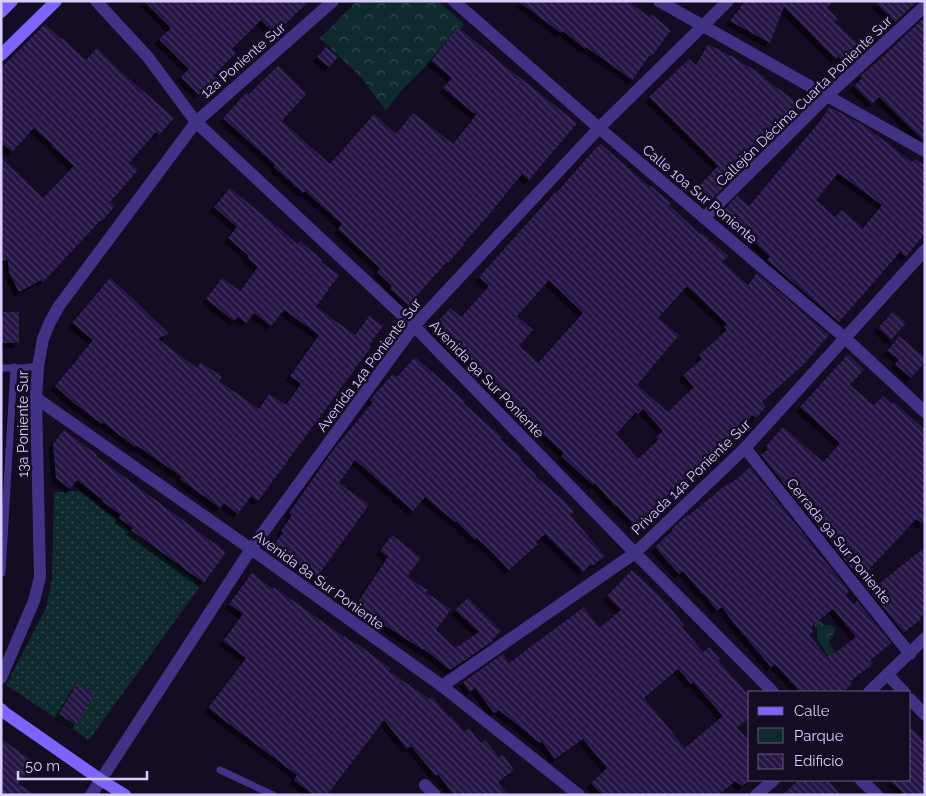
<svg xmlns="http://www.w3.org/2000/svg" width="926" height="796" font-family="Raleway,sans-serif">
<defs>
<pattern id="green-dots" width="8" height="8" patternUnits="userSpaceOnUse" patternTransform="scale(1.25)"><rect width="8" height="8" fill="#0e2a2d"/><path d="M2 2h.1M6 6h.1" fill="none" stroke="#30484c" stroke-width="1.8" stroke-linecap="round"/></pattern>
<pattern id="forest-crowns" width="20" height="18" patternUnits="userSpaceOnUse" patternTransform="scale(1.25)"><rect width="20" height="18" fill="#0e2a2d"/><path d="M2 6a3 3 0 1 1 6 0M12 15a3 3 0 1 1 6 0" fill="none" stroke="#30484c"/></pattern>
<pattern id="building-back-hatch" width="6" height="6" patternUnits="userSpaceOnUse" patternTransform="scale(1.25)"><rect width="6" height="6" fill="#261645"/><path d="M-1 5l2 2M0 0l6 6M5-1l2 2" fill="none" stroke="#453761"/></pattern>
<filter id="shadow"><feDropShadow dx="-4.5" dy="4.5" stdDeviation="0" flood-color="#0009"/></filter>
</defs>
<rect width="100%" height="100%" fill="#130c23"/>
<!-- green -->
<polygon fill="url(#green-dots)" points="79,491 201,585 89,740 6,685 46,608 52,580 54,492"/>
<!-- forest -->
<g fill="url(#forest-crowns)">
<polygon points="357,1 438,1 465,25 449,39 425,67 400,92 386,111 361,77 320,38"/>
<polygon points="819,620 825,625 831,625 835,628 835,632 829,641 835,653 829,658 817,638 817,629 813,624"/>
</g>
<!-- building -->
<g fill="url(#building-back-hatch)" fill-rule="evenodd" filter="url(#shadow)">
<polygon points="144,1 309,1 275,34 261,20 232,49 236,53 213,76 216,78 199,95 181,77 189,69 159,39 171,28"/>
<polygon points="518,1 628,1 649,17 651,14 671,30 652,56 650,55 632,80 586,47 585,49 563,31 561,33"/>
<polygon points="745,1 834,1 827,8 838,19 834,22 865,50 848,65 838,56 836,59 818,42 819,42 784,7 770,43 730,21"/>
<polygon points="874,1 918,1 895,22"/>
<polygon points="925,17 925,142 879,97 872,104 854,86 862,78 860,76 877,62"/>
<polygon points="45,24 61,39 62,38 86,60 97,48 119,70 174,118 159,135 156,132 129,163 138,170 110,202 115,206 102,221 101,220 43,282 41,280 19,292 9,272 8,260 1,261 1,158 43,198 74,166 52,146 53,145 34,128 12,152 1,143 1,68"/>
<polygon points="458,27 513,73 514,73 577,123 529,180 522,174 487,217 463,244 464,245 448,263 447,262 408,305 390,289 392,286 377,272 380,268 338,229 342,224 305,191 303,193 274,167 275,165 223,118 247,92 249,94 261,82 278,66 306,94 282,121 330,164 374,114 396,134 413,113 453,144 476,115 443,88 452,78 431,61"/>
<polygon points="708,44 730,56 730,55 765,77 764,78 799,104 776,135 709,202 696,189 718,166 649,97 689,59 696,65"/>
<polygon points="326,47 338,57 329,67 317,57"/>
<path d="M830 107 865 126 912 162 915 159 925 165V233L906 257 900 252 839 322 767 260 770 257 749 237 751 234 724 210 737 196 749 206 819 122ZM838 173 882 205 863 228 842 210 835 217 816 200Z"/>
<path d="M601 144 650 187 651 186 671 203 669 205 700 234 701 232 728 256 722 262 748 285 757 273 829 335 804 364 762 402 766 407 756 418 753 415 730 436 733 439 677 486 635 526 616 505 615 506 595 483 593 485 561 456 564 453 504 400 506 399 487 383 490 379 470 361 469 362 431 329 450 308 461 317 489 286 479 277 556 191 557 192 594 150ZM549 280 583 313 538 363 519 346 533 330 517 316ZM687 286 727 324 724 327 727 330 699 355 702 359 683 375 694 387 668 412 637 385 679 335 658 318ZM643 409 663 431 656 437 658 440 638 459 616 434 636 412 638 414Z"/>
<polygon points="230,188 276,226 276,225 297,244 300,241 322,260 321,262 339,275 316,307 355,335 369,316 383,326 369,345 371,347 258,501 251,496 238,514 224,503 220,508 180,479 182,477 136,445 135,447 103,422 102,424 74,403 55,386 93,340 72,323 110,278 131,297 169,334 158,339 197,368 201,362 222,377 219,381 259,409 269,394 286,405 301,384 290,376 319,335 284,310 271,326 254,313 246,323 238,317 234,321 206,299 222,278 240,291 258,267 247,258 249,256 228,238 237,227 214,207"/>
<polygon points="893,311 906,323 891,340 878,328"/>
<rect x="2" y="312" width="17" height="31"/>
<polygon points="899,336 925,358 925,362 911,378 895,364 899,359 887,351"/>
<polygon points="848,354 864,370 850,385 874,405 883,396 892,404 894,402 925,430 925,525 916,519 860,579 761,455 768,449 766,446 783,427 823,462 840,443 800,407"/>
<polygon points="415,357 465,401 463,403 502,437 500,439 522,458 520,460 536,475 535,476 558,496 559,495 574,512 570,515 605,556 592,566 591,564 583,572 545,534 536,542 538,544 509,570 495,555 477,538 475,540 456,521 455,522 425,497 413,511 355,460 339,483 369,505 317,577 273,546 283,532 281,531 292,515 289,513 333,450 373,402 370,400 373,396 393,374 397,377"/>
<polygon points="64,430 97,455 96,456 226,552 204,583 131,530 133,528 119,518 121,515 102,501 103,500 77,480 70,489 56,478 53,444"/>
<path d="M750 467 849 591 845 595 854 604 857 601 891 643 870 661 873 664 851 681 853 683 843 692H800L775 664 771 667 736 626 722 607 717 611 703 593 702 594 683 571 679 574 655 547 673 530 672 529 687 515 688 516 722 488 737 479ZM833 609 856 637 828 658 809 635 814 631 811 627Z"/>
<polygon points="392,535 421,558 408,575 409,575 408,577 427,590 426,593 451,609 436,630 455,648 479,632 455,610 468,598 501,631 492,640 493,641 450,670 424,649 423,650 355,606 388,557 380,551"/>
<polygon points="925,547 925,613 919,618 921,619 904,633 870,591"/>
<path d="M632 570 659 595 670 608 684 625 682 627 703 652 709 647 720 659 718 660 750 697V717L737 728 750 741V780L742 786 735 781 719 795H602L591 783 607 768 583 739 555 759 542 742 540 743 499 710 494 713 475 688 470 692 463 682 503 654 509 663 584 607 599 628 621 610 607 596ZM678 669 691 684 693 682 723 716 685 748 644 698Z"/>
<polygon points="252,573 273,589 274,587 344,637 344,636 355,644 356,643 391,669 389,671 429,699 432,696 449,717 451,716 464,732 469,728 481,743 485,740 499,757 503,755 514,770 498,782 508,795 454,795 438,774 436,776 411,746 407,749 384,720 327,795 313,795 294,780 297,775 208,708 246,658 223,641 243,614 229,604"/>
<polygon points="77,684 95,694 76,725 59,714"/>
<polygon points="910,727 925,742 925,795 905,795 890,780 910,780"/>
<polygon points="1,739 34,762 18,784 37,795 1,795"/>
<polygon points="799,780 828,780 841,795 782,795"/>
</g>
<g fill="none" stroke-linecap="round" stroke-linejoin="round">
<!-- lane -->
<g stroke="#413286" stroke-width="7">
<polyline points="1,368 21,368 38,366"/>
<polyline points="2,573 14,367"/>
<polyline points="220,770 273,795"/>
</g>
<!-- street -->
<g stroke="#413286" stroke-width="12">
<polyline points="96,1 147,56 196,122 414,326 635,553 773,692"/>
<polyline points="454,1 599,128 845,338 925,412"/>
<polyline points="659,1 925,151"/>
<polyline points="704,218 828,95 925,6"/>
<polyline points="36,398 251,549 442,686 579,795"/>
<polyline points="745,448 910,654"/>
<polyline points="887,674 904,692"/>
<polyline points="1,678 34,601 40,577 36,398 38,366 43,339 50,322 59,306 196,122 333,1"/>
<polyline points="442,686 635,553 745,448 925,250"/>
<polyline points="869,692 925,638"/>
<polyline points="910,699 925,715"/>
<polyline points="861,780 877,795"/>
<polyline points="425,785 435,795"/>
<polyline points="91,795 251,549 414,326 599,128 728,1"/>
<polyline points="756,795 774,780"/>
</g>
<!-- secondary -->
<g stroke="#7d64ff" stroke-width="12">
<polyline points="1,12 12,1"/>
<polyline points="1,55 56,1"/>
<polyline points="1,709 5,713 101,780 125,795"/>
</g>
</g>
<g text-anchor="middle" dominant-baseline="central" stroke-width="5" stroke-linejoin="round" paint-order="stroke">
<!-- street labels -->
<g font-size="14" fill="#dacdff" stroke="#130c23">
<text transform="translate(243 60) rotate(-41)">12a Poniente Sur</text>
<text transform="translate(804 101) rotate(-44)">Callejón Décima Cuarta Poniente Sur</text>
<text transform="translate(700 194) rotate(40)">Calle 10a Sur Poniente</text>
<text transform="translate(369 365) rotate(-53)">Avenida 14a Poniente Sur</text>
<text transform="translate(487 379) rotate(46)">Avenida 9a Sur Poniente</text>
<text transform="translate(23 424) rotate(-90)">13a Poniente Sur</text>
<text transform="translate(691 477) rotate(-44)">Privada 14a Poniente Sur</text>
<text transform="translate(839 541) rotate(51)">Cerrada 9a Sur Poniente</text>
<text transform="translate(319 580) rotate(36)">Avenida 8a Sur Poniente</text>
</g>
</g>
<!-- border -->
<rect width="926" height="796" fill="none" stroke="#dacdff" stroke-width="5"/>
<!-- legend -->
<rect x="748" y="691" width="162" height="90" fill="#130c23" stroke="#63597b"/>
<rect x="758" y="707" width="25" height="8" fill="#7d64ff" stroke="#63597b"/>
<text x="794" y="716" font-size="15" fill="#dacdff">Calle</text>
<rect x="758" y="728" width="25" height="15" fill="#0e2a2d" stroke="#63597b"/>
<text x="794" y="741" font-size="15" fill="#dacdff">Parque</text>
<rect x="758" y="754" width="25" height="15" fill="url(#building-back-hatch)" stroke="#63597b"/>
<text x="794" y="766" font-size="15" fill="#dacdff">Edificio</text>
<!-- scale -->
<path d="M18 771v8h129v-8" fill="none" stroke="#dacdff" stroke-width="2.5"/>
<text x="25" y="771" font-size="15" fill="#dacdff" stroke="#130c23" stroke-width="4" paint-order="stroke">50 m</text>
</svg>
